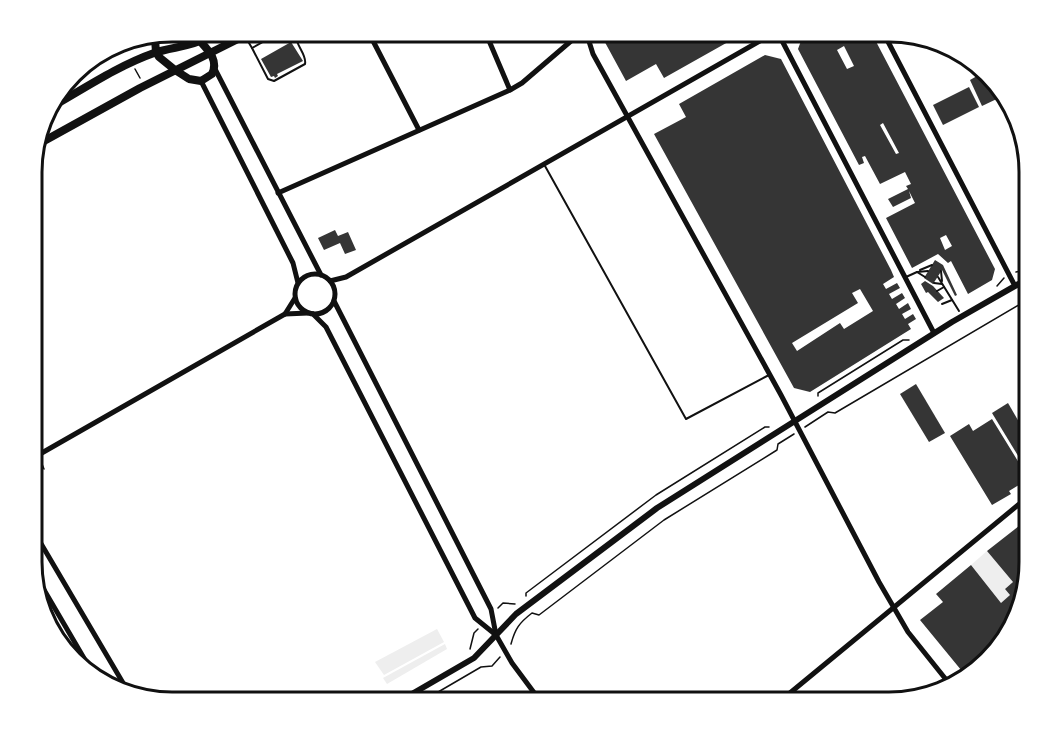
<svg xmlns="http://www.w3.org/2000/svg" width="1061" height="734" font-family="Arial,sans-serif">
<rect width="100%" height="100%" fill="#fff"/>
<!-- green -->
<g fill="#eee">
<polygon points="987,551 1013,582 1005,589 1010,595 1001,603 971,565"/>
<polygon points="437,629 444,642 384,675 375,662"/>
<polygon points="445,644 447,649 387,684 383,678"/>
</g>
<!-- building -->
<g fill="#353535" fill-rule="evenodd">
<path d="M871 32 995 269 992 280 968 294 951 261 948 263 938 254 912 268 886 218 915 203 909 191 911 198 893 207 888 199 908 189 906 186 911 184 905 172 880 184 865 156 862 157 864 163 859 165 798 49 804 33ZM844 46 854 66 847 69 837 50ZM883 123 899 153 896 154 880 125ZM946 235 952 246 945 250 940 238Z"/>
<polygon points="744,33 664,78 656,64 626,81 601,35"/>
<polygon points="291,42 303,61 277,74 278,76 275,78 274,76 271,77 261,59"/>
<path d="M765 55 781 59 891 270 894 277 883 284 886 289 897 283 900 288 889 294 892 299 902 293 905 298 896 304 899 309 908 303 911 309 902 314 905 319 913 314 916 319 908 324 911 329 810 392 794 388 654 134 686 117 679 104ZM860 289 873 311 844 329 840 323 797 351 792 343 858 303 852 293Z"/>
<polygon points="984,72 1003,96 982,106 970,80"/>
<polygon points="969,87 979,107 943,125 933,105"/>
<polygon points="335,230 338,236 348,232 356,250 345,254 340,243 324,250 318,238"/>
<polygon points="935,260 943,265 957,295 955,296 942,270 933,284 924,278"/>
<polygon points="925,281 933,286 944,298 938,302 928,292 926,293 921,284"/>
<polygon points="916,384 945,433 929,442 900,394"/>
<polygon points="1008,403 1029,439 1029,474 992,413"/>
<polygon points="992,419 1029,479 1009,491 1011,494 992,505 950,436 969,424 973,431"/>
<polygon points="1029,518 1029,571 1001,647 966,676 920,620 943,602 936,594 971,565 1001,603 1010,595 1005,589 1013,582 987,551"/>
</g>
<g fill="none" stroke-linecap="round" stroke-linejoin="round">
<!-- path -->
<g stroke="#111" stroke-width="1.5">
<polyline points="135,69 140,78"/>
<polyline points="1016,272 1025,270"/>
<polyline points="997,286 1004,278"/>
<polyline points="818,396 818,393 903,340 909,340"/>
<polyline points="805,427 828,412 835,413 1029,299"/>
<polyline points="42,464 44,469"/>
<polyline points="526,596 526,593 656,495 765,427 769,427"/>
<polyline points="498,608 503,603 515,604"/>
<path d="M511 644C515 629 519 623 532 613L539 615 664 520 777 450 778 444 794 434"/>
<polyline points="470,649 474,633 478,629"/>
<polyline points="421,702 481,667 492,666 500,657"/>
</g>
<!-- service -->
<g stroke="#111" stroke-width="2">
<polyline points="246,38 252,48 270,38"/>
<path d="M252 48 268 79 274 81 305 64C307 55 297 47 296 37"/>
<polyline points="545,166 686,419 769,375"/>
<polyline points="920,270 932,265"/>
<polyline points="941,271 942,281"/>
<polyline points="917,272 925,277"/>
<polyline points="906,277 917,272 928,271"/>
<polyline points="938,277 959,311"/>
<polyline points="934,283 942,284"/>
<polyline points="937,291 944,287"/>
<polyline points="942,304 952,300"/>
</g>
<!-- minor -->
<g stroke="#111" stroke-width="5">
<polyline points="883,32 1015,286"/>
<polyline points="778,33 934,333"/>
<polyline points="587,35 593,54 781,395 879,582 908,632 952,687"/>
<polyline points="487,36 510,90"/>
<polyline points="371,37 419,130"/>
<polyline points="215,69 321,275"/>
<polyline points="201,81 293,263 298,283"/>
<polyline points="278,193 510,90 522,83 578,35"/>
<circle cx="315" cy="294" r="20"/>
<polyline points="330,281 346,277 774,33"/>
<polyline points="334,301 491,609 496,635 512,663 541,702"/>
<polyline points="285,314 295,298"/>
<polyline points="313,314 326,327 475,618 496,635"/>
<polyline points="33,458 285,314 308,313"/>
<polyline points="33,530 126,688"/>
<polyline points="33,571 95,677"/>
<polyline points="779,702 1029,496"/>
</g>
<!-- tertiary -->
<polyline stroke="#111" stroke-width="6" points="398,702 474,658 516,614 657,508 952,322 1029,278"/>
<!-- secondary -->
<g stroke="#111" stroke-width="8">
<path d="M155 39 156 52 159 57 175 70 189 79 201 81 212 74C219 60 208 50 199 40"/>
<path d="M48 109C82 90 117 66 154 53 172 47 190 47 207 38"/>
<polyline points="35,146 140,88 240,38"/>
</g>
</g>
<!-- crop -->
<path d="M0 0H1061V734H0ZM172 42H889A130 130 0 0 1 1019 172V562A130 130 0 0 1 889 692H172A130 130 0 0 1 42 562V172A130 130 0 0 1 172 42Z" fill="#fff" fill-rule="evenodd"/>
<path fill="none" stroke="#111" stroke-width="3" d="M172 42H889A130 130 0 0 1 1019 172V562A130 130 0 0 1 889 692H172A130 130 0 0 1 42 562V172A130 130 0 0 1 172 42Z"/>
</svg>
